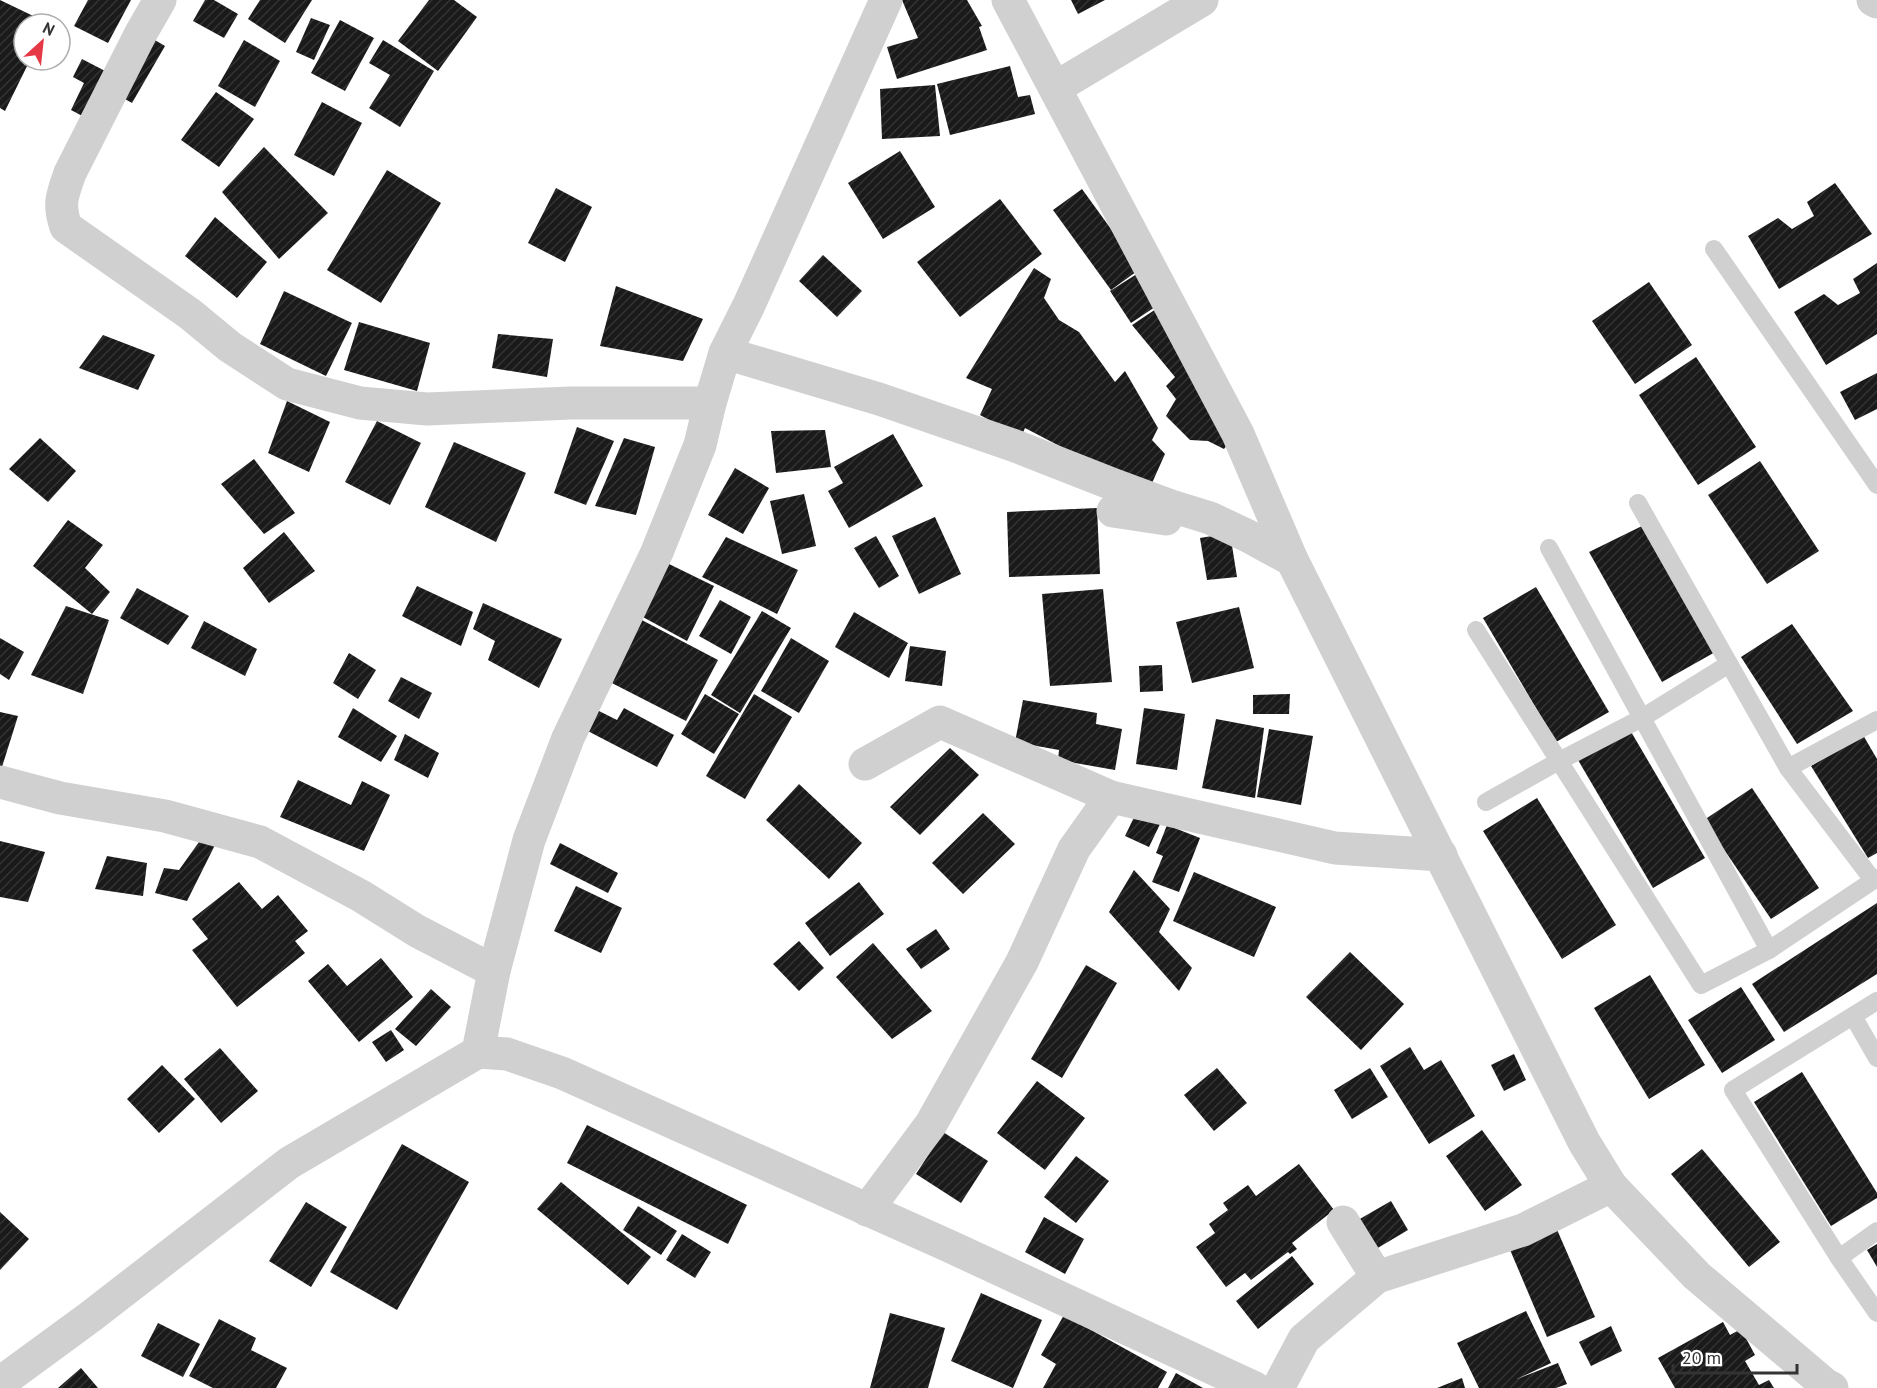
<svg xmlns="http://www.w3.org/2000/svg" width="1877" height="1388" font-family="'PT Sans',sans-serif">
<defs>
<pattern id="building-hatch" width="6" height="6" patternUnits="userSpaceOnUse" patternTransform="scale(1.5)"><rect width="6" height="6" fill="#1a1a1a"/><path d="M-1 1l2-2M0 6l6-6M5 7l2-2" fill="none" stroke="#333"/></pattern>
</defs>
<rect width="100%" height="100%" fill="#fff"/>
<!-- building -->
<g fill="url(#building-hatch)">
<polygon points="0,0 50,24 24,24 24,60 30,60 5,111 0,108"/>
<polygon points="88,0 131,0 108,43 74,26"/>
<polygon points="205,0 214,0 238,14 224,38 193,21"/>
<polygon points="260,0 312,0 285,43 248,19"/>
<polygon points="429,0 454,0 477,17 438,71 398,41"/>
<polygon points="902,0 967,0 982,26 979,27 987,50 897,79 887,47 918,38"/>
<polygon points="1071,0 1105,0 1078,14"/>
<polygon points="311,18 330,25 314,60 296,52"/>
<polygon points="340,20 374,38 345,91 311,73"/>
<polygon points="148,36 165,46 132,103 116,94"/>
<polygon points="244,40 280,61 255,107 218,86"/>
<polygon points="383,40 434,71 400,127 369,108 390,75 369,63"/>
<polygon points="82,59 111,74 88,119 71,110 84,83 73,77"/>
<polygon points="1010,66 1018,97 1030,95 1035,114 950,135 937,84"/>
<polygon points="935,85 940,136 882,139 880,89"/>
<polygon points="216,92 254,119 219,167 181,140"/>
<polygon points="322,102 362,123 334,176 294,155"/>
<polygon points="264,147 328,213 279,259 222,192"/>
<polygon points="900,151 935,207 883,239 848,183"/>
<polygon points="387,170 441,203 381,303 327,270"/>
<polygon points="1835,183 1872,234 1779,289 1748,236 1778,218 1792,229 1814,216 1807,202"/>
<polygon points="556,188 592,207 565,262 528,243"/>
<polygon points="1082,189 1140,269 1111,290 1053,210"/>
<polygon points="1000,199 1042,254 960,317 917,262"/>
<polygon points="215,217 267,262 237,298 185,256"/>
<polygon points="823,255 862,291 837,317 799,281"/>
<polygon points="1877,263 1877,334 1826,365 1794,312 1824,294 1838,305 1860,293 1853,279"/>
<polygon points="1034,268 1051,279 1044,298 1059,320 1079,332 1115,382 1125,371 1158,428 1152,440 1165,454 1148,492 1025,428 1021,437 980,415 992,389 966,378"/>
<polygon points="1140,272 1161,303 1131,323 1110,291"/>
<polygon points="1649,282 1692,345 1635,384 1592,321"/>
<polygon points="616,286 703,319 683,361 600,346"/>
<polygon points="284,291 352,323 326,376 260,344"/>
<polygon points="1162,305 1231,440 1224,449 1208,441 1190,440 1166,416 1176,399 1166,386 1175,377 1132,325"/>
<polygon points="359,322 430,343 417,391 344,370"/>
<polygon points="498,334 553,339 547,377 492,368"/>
<polygon points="103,335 155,355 138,390 79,368"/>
<polygon points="1696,357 1756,447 1698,485 1639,395"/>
<polygon points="1877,373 1877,409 1855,420 1840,392"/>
<polygon points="287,401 330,422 309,472 268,453"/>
<polygon points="377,421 421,443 390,505 345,482"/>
<polygon points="577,427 614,441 586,505 554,493"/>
<polygon points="825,430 831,467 776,473 771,431"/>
<polygon points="893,434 923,486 849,528 828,491 843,483 834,467"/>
<polygon points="40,438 76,471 48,502 9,469"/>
<polygon points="624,438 655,447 636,515 595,506"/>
<polygon points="454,442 526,473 496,542 425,507"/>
<polygon points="254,459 295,513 264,534 221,484"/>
<polygon points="1760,461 1819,551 1767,584 1708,495"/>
<polygon points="735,468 769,488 743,534 708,515"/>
<polygon points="804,494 816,546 782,554 770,501"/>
<polygon points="1097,508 1100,574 1009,577 1007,512"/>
<polygon points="935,517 961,574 919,594 892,536"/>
<polygon points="68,520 103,545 85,568 110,592 92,614 33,566"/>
<polygon points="1642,526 1717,651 1662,682 1589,552"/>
<polygon points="284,532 315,571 269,603 243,568"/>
<polygon points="1230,533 1237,577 1207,580 1200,538"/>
<polygon points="876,536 899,576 879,588 854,548"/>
<polygon points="726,537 798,570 777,614 702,577"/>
<polygon points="669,564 714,586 687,641 641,616"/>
<polygon points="417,586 473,612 461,646 402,616"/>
<polygon points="1536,587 1609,712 1556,742 1483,618"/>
<polygon points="137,588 189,616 168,645 120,618"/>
<polygon points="1103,589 1112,682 1050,686 1042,594"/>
<polygon points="720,600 751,617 731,654 699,636"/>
<polygon points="483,603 562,639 539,688 488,660 495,641 473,629"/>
<polygon points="66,606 109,620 83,694 31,675"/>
<polygon points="1239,607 1254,668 1192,683 1176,622"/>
<polygon points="762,611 791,628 740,713 711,695"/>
<polygon points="854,612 908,643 889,678 835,647"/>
<polygon points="638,618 718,660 686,721 606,680"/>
<polygon points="204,621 257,649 245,676 191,648"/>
<polygon points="1792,624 1853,711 1797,744 1741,657"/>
<polygon points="0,638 24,652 9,680 0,674"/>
<polygon points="791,638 829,661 799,713 761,691"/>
<polygon points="910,646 946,651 942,686 905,681"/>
<polygon points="349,653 376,670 358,699 333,683"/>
<polygon points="1162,665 1163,691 1140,692 1139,666"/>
<polygon points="401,677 432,693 419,719 388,701"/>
<polygon points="705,694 739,714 714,754 681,734"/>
<polygon points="754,694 792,717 745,799 706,776"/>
<polygon points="1290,694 1289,714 1253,714 1253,695"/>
<polygon points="1023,700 1097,713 1096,724 1122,729 1115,770 1058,760 1059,750 1015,742"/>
<polygon points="353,708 397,736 381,762 338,737"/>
<polygon points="593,708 617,720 624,708 674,735 657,767 582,728"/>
<polygon points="1144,708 1185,714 1177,770 1136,764"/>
<polygon points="0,712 18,716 2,767 0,766"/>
<polygon points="1216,719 1264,728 1255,798 1202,788"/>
<polygon points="1269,729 1313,736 1301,805 1257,797"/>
<polygon points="1630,730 1705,858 1653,888 1578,760"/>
<polygon points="405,734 439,753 428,778 394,760"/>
<polygon points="1863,735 1877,759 1877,853 1868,858 1811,766"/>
<polygon points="950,748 979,775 920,835 890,807"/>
<polygon points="298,780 351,805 362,781 390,795 364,851 280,817"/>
<polygon points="799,784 862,843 829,879 766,820"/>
<polygon points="1752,788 1819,888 1771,919 1704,820"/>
<polygon points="1537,798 1616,925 1562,959 1483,831"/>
<polygon points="1138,809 1162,820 1149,847 1125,836"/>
<polygon points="983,813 1015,844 963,894 932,863"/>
<polygon points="1167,825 1200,838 1179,892 1152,882 1163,856 1156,853"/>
<polygon points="204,835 217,841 187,901 155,893 164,868 179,870"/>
<polygon points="0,841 45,852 28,902 0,897"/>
<polygon points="560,843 618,873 608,893 550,864"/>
<polygon points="107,856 147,863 143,896 95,889"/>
<polygon points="1134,870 1170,909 1159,932 1192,968 1179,991 1109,912"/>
<polygon points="1194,872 1276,907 1254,957 1173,921"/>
<polygon points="239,882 262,909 278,895 308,931 295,941 305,953 237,1007 192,950 208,939 192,919"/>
<polygon points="859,882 884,914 830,956 805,923"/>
<polygon points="576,886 622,908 601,953 554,931"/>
<polygon points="1877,903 1877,974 1784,1032 1752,984"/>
<polygon points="936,929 950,949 921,969 906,949"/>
<polygon points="799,941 824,968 799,991 773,964"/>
<polygon points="873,943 932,1011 892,1039 836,977"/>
<polygon points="1350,952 1404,1004 1361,1050 1306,997"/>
<polygon points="381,958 413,997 359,1042 308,981 328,964 347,986"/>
<polygon points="1086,965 1117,983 1062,1078 1031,1059"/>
<polygon points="1650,975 1705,1065 1649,1099 1594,1008"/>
<polygon points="1741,987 1775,1040 1722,1073 1688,1020"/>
<polygon points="431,989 451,1007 416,1046 395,1029"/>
<polygon points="391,1030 404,1050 386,1062 372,1042"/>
<polygon points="1410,1047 1424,1070 1441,1060 1475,1116 1429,1144 1380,1066"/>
<polygon points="220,1048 258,1091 221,1123 184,1079"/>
<polygon points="1514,1054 1526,1080 1504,1091 1491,1065"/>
<polygon points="162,1065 195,1099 159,1133 127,1099"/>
<polygon points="1217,1068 1247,1103 1214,1131 1184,1095"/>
<polygon points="1370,1068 1388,1097 1352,1119 1334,1090"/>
<polygon points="1802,1072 1877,1193 1877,1198 1831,1226 1754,1102"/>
<polygon points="1037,1081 1085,1118 1045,1170 997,1133"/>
<polygon points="587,1125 747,1205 728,1244 567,1163"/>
<polygon points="1482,1130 1522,1185 1485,1211 1446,1156"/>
<polygon points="943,1132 988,1161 961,1203 916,1174"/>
<polygon points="402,1144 469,1182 397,1310 330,1272"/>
<polygon points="1702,1149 1780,1242 1749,1267 1671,1174"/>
<polygon points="1076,1156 1109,1181 1076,1223 1044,1197"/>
<polygon points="1299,1164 1334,1210 1292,1243 1297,1249 1290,1254 1288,1252 1251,1280 1245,1273 1226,1287 1196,1247 1215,1233 1209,1224 1228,1210 1223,1203 1248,1185 1256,1196"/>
<polygon points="561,1182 651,1257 628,1285 537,1209"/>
<polygon points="1391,1201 1408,1230 1376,1249 1358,1220"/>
<polygon points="306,1202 347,1227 311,1287 269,1261"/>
<polygon points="638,1206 677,1231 661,1255 623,1230"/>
<polygon points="0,1212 29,1239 0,1270"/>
<polygon points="1044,1217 1084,1239 1065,1274 1025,1252"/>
<polygon points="1555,1225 1595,1317 1547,1337 1508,1245"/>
<polygon points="682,1234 711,1252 695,1278 666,1260"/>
<polygon points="1877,1244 1877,1267 1867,1250"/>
<polygon points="1292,1256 1314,1284 1258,1329 1236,1301"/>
<polygon points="981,1293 1042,1320 1013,1388 951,1361"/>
<polygon points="1526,1311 1551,1363 1517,1379 1558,1363 1567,1384 1556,1388 1479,1388 1457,1343"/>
<polygon points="890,1313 945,1328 928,1388 870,1388"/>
<polygon points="1064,1315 1167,1372 1158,1388 1043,1388 1056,1364 1041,1355"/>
<polygon points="219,1319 256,1338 251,1350 287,1368 276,1388 213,1388 189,1376"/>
<polygon points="1723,1322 1730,1335 1741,1329 1755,1355 1745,1361 1759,1385 1769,1380 1774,1388 1675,1388 1658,1358"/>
<polygon points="158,1323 200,1344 183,1377 141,1356"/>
<polygon points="1611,1326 1622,1351 1591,1366 1579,1342"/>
<polygon points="81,1368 98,1388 58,1388"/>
<polygon points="1176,1373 1203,1388 1168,1388"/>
<polygon points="1462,1378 1465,1388 1437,1388"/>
</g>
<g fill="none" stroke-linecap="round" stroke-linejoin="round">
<!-- service -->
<g stroke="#d0d0d0" stroke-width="18">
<polyline points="1714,249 1877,485"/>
<polyline points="1638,503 1788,768 1873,880"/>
<polyline points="1549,548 1769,950"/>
<polyline points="1476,630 1701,985 1769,950 1877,878"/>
<polyline points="1788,768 1877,720"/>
<polyline points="1486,802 1559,761 1642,718 1729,664"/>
<polyline points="1877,1001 1733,1090 1839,1258 1877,1231"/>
<polyline points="1853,1016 1877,1058"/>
<polyline points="1839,1258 1877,1313"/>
</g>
<!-- minor -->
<g stroke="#d0d0d0" stroke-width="33">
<path d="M160 0 141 33 70 173C62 196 58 204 66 227L190 314 230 347 287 384 360 403 427 409 571 403H710"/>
<polyline points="1008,0 1238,434 1292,560 1584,1142 1611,1186 1697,1276 1826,1385 1832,1388"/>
<polyline points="1873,0 1877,2"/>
<polyline points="1055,88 1202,0"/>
<polyline points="725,353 879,399 1018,447 1112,484 1171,506 1210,518 1248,536 1292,560"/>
<polyline points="1113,511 1166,519"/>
<polyline points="865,764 940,722 1111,797"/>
<polyline points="0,782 60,798 165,816 260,842 361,896 417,931 494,971"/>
<polyline points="478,1052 507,1054 562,1073 949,1246 1255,1388"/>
<polyline points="867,1210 931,1124 1022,962 1074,849 1111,797 1335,848 1441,855"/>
<polyline points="1377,1277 1523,1230 1611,1186"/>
<polyline points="0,1383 90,1317 289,1163 478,1052 494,971 529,840 568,738 657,552 700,445 710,403 725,353 749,305 886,0"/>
<polyline points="1278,1388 1304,1339 1377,1277 1343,1222"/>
</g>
</g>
<!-- north arrow -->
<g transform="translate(42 42) rotate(27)"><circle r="28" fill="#ffffff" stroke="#adadad" stroke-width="1.5"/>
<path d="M0-4.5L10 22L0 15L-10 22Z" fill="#e63946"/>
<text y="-9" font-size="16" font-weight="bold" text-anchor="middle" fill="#333333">N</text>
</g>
<!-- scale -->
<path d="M1673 1364v9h124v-9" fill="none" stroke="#333333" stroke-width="3"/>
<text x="1682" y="1364" font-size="18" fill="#333333" stroke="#ffffff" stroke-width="4.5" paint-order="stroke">20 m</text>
</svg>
